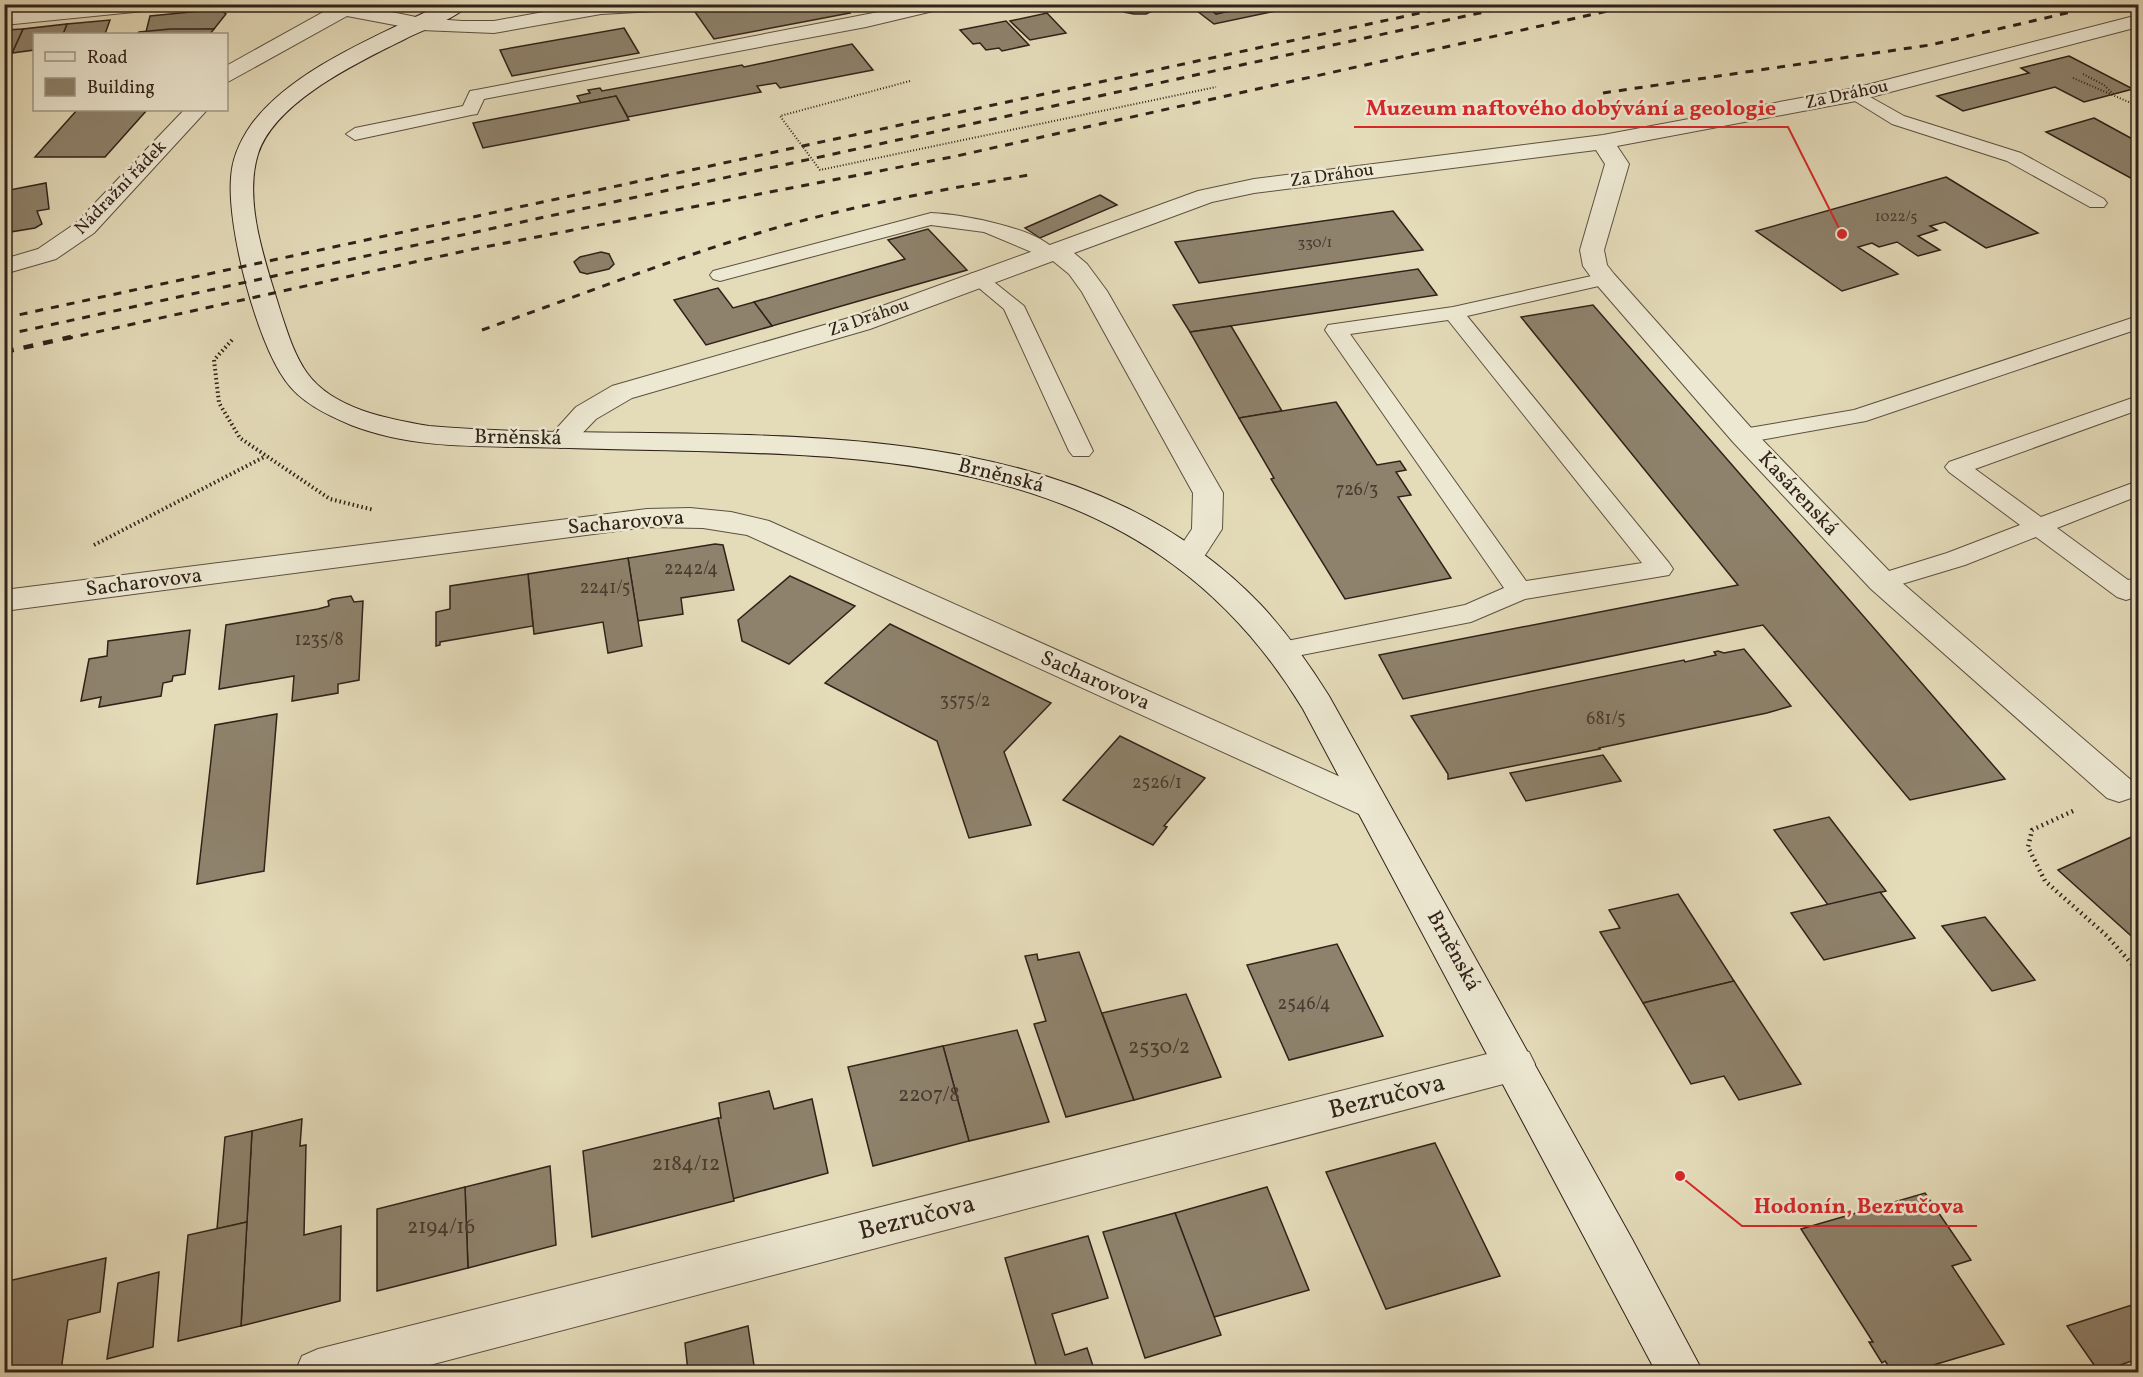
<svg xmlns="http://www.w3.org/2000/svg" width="2143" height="1377" font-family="Vollkorn,serif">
<rect width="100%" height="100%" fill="#e4dbb9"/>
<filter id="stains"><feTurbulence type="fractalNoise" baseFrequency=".00333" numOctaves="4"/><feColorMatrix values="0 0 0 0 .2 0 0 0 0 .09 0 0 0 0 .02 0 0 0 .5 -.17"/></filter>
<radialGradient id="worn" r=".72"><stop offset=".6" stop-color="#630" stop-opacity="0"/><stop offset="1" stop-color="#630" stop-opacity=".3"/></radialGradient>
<!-- building -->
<g fill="#8e826c" stroke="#302219" stroke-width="1.5">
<polygon points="735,4 842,4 850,13 714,39 695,12"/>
<polygon points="1117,4 1160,4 1161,7 1146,14 1134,14 1124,12"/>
<polygon points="1188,4 1204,4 1216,14 1262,4 1309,4 1214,24"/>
<polygon points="1204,4 1262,4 1216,14"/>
<polygon points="201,11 222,11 226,14 214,29 146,32 150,16"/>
<polygon points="1047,13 1066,33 1030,40 1010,21"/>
<polygon points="110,20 105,34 63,34 67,24"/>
<polygon points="1006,21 1029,45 1002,51 999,48 986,50 980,43 973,44 960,30"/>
<polygon points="67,24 63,34 34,34 34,50 12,53 23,29"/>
<polygon points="624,28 639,53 512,76 500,50"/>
<polygon points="23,29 12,53 4,53 4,30"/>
<polygon points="170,29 214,29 210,34 137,34 139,32"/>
<polygon points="852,44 873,70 780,88 776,83 757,86 761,92 628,117 616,96 581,103 577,96 590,93 588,90 600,88 602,91 742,65 744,67"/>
<polygon points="2069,56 2133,89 2084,102 2055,87 1963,111 1937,96 2029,73 2021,68"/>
<polygon points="616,96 629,120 483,148 473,123"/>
<polygon points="77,110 147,110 105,157 35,157"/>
<polygon points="2094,118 2138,142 2138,182 2046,132"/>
<polygon points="1946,177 2038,233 1986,248 1945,222 1930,226 1937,230 1918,236 1940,250 1918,256 1897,242 1879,247 1872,243 1858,247 1898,274 1842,291 1756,231"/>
<polygon points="46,183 49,209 37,211 42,224 35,228 4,233 4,191"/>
<polygon points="1100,195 1117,205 1040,238 1025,228"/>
<polygon points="1393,211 1423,250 1199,283 1175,242"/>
<polygon points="928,229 967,270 772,326 754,302 905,259 888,240"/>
<polygon points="601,252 609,254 614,264 609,269 587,274 580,272 574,262 580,257"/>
<polygon points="1418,269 1437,295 1190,332 1173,305"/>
<polygon points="718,288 733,308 754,302 772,326 706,345 674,300"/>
<polygon points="1593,305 2005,779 1910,800 1763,625 1403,699 1379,655 1738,585 1521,317"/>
<polygon points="1231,326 1282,411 1239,418 1190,332"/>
<polygon points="1336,402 1377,465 1400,461 1406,470 1396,472 1411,495 1398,497 1451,578 1345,599 1271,479 1274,478 1239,418"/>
<polygon points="715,544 723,545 734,590 681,598 683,614 638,621 628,558"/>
<polygon points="628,558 642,646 608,653 603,622 534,634 528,574"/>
<polygon points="528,574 533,626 440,642 440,645 436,646 436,612 450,609 450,586"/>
<polygon points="790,576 855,606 789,664 742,641 738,620"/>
<polygon points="351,596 354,602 363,601 359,680 338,684 338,693 292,701 294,676 219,689 226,625 318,609 329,606 328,601 332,599"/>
<polygon points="890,624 1051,703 1004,752 1031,825 969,838 937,741 825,683"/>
<polygon points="190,630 185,674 173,676 172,681 163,683 161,696 99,707 101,697 81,701 89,659 107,656 108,641"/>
<polygon points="1744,649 1791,706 1767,713 1599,748 1600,749 1448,779 1448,774 1411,716 1684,660 1685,662 1716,655 1714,652 1718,651 1724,653"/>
<polygon points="277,714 264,871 197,884 215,725"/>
<polygon points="1120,736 1205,778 1164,826 1167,827 1153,845 1063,800"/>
<polygon points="1603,755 1621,781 1526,801 1510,773"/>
<polygon points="1829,817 1886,891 1828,905 1774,830"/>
<polygon points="2138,834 2138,942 2058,870"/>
<polygon points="1880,892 1915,938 1824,960 1791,913"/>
<polygon points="1678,894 1734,981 1643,1003 1600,932 1620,928 1609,910"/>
<polygon points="1985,917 2035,980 1992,991 1942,926"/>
<polygon points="1337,944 1383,1036 1289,1060 1247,965"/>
<polygon points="1079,952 1134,1100 1066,1117 1034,1024 1046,1021 1025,956 1037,954 1038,960"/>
<polygon points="1734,981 1801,1084 1739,1100 1724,1076 1691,1084 1643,1003"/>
<polygon points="1186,994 1221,1077 1134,1100 1102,1013"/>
<polygon points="1017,1030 1049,1122 969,1141 943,1046"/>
<polygon points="943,1046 969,1141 873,1166 848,1067"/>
<polygon points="769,1091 774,1109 812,1099 828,1173 732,1199 718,1118 721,1118 719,1103"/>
<polygon points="718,1118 734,1201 592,1237 583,1151"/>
<polygon points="302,1119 300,1146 306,1145 304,1235 341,1226 340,1301 241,1326 252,1131"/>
<polygon points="252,1131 247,1222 217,1229 225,1137"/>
<polygon points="1435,1143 1500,1276 1386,1309 1326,1172"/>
<polygon points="550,1166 556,1245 468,1268 465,1187"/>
<polygon points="465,1187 468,1268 377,1291 377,1209"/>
<polygon points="1267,1187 1309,1290 1214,1317 1175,1213"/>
<polygon points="1925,1193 1971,1260 1952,1266 2004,1344 1910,1372 1893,1372 1885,1361 1882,1363 1869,1342 1873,1342 1801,1229"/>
<polygon points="1175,1213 1221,1335 1145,1358 1103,1232"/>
<polygon points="247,1222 241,1326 178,1341 188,1235"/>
<polygon points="1088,1236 1108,1298 1052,1314 1065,1355 1087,1348 1095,1372 1038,1372 1005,1258"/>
<polygon points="106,1258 100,1312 68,1320 61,1371 4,1372 4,1282"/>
<polygon points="159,1272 153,1347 107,1359 118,1283"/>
<polygon points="2138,1303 2138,1359 2099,1372 2067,1326"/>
<polygon points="748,1326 755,1372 688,1372 685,1343"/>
</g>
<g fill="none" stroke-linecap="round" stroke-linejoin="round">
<defs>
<g id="service">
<polygon points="920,4 952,4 950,7 866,27 484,99 477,114 471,115 355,140 346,134 355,128 463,106 470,91 476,90"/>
<polygon points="1856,89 1904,116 2021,153 2104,199 2107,203 2104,207 2090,207 2007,161 1892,124 1850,98 1847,94 1850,90"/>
<path d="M931 213C959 214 1040 228 1056 252L1053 256 1046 258 984 232 931 225 720 281 713 279 710 275 713 271Z"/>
<polygon points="977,272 984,274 1024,306 1093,451 1089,456 1073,456 1069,451 1004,309 967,278 970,274"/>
<path d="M1605 273 1612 275 1615 279 1612 283 1467 316 1669 563 1673 569 1669 575 1525 599 1471 622 1281 659 1272 656 1268 650 1272 644 1465 605 1504 588 1325 330 1328 325 1453 307ZM1448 320 1642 563 1526 581 1350 334Z"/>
<polygon points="2138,316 2138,329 1866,421 1743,443 1735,441 1731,436 1735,431 1743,429 1854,410"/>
<polygon points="2138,396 2138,410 1975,469 2041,517 2138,481 2138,496 2057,528 2128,580 2138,578 2138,596 2126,600 2117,597 2036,537 1965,565 1882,590 1873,588 1869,582 1873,576 1947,553 2020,525 1949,472 1945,467 1949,462"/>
</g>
<g id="minor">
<polygon points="89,4 164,4 154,10 4,25 4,13"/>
<polygon points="309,4 352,4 421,18 462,21 494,21 587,4 683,4 673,10 601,14 494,33 421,30 347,16 226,83 226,66 325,11 312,8"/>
<polygon points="2138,15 2138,27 1856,101 1617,146 1629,164 1604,250 1607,265 1614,274 1753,430 1893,575 2131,780 2136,789 2131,798 2119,802 2107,798 1871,589 1733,442 1596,284 1583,266 1580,250 1605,164 1596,150 1254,193 1212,202 1074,253 1087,264 1107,291 1223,493 1222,529 1198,566 1187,569 1176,566 1172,559 1192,529 1193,493 1082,292 1069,274 1053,261 870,329 632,398 596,419 571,445 561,448 551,445 547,439 576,407 612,386 852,317 1198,191 1254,179 1603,135 1855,88"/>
<polygon points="184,110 207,110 94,233 56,259 4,274 4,259 38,249 76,223"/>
<polygon points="690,508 731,512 769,521 1383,796 1389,805 1383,814 1371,818 1359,814 747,535 703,528 647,527 4,611 4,590 647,509"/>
<polygon points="1515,1047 1529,1052 1535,1064 1529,1076 1515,1081 403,1372 295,1372 302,1356 318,1349"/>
</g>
<path id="secondary" d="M442 4H469C460 17 420 31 405 39 359 62 275 101 258 154 243 202 266 264 280 310 287 331 294 355 307 373 333 409 388 419 429 426 699 449 1053 387 1261 605 1287 633 1309 664 1329 696L1632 1239 1703 1372H1656L1303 709C1136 434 851 457 569 448 496 445 420 452 351 425 327 415 300 402 285 380 256 340 227 227 231 178 232 158 240 141 251 125 293 68 381 35 442 4Z"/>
</defs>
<!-- service casing -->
<use href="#service" stroke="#5d5041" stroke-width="2"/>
<!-- minor casing -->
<use href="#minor" stroke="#5d5041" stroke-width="2"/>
<!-- secondary casing -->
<use href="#secondary" stroke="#302219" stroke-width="2"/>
<!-- path-far2 -->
<g stroke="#302219" stroke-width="2" stroke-dasharray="1 2" stroke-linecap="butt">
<polyline points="2083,74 2104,85 2114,95"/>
<polyline points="2073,78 2138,106"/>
<polyline points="910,81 780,116 820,170 1216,87"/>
</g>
<!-- path-far1 -->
<g stroke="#302219" stroke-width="4" stroke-dasharray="1.5 3" stroke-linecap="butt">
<polyline points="232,340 214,360 219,403 240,438 330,499 374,510"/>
<polyline points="94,545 266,456"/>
</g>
<!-- path -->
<polyline stroke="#302219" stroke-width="4.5" stroke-dasharray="1.5 4" stroke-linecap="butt" points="2073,811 2032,830 2028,847 2045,881 2107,936 2138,971"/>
<!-- service -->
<use href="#service" fill="#ede8d2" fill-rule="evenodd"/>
<!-- minor -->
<use href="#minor" fill="#ede8d2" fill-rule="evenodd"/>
<!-- secondary -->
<use href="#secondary" fill="#ede8d2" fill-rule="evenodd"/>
<!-- rail-far1 -->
<g stroke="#302219" stroke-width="3" stroke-dasharray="8 8" stroke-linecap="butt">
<polyline points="1603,93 1930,45 2105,4"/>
<polyline points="4,318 1462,4"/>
<path d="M482 330C581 295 679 256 779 227 861 204 945 189 1029 175"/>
<polyline points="4,335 1521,4"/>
<polyline points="65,339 469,250 952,157 1639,4"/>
</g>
<!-- rail -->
<polyline stroke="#302219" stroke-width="4.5" stroke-dasharray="10 10" stroke-linecap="butt" points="4,352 71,337"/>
</g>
<g text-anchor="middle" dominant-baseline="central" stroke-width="5" stroke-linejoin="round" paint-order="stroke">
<!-- far-number labels -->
<g font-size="15" fill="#483a2e">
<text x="1896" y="217">1022/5</text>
<text x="1315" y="243">330/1</text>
</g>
<!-- far-street labels -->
<g font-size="18" fill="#302219" stroke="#ede8d2">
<text transform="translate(1847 95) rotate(-12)">Za Dráhou</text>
<text transform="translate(1332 176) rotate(-8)">Za Dráhou</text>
<text transform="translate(121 188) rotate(-46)">Nádražní řádek</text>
<text transform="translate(869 318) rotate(-19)">Za Dráhou</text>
</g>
<!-- number labels -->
<g font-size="18" fill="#483a2e">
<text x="1357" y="490">726/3</text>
<text x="691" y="569">2242/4</text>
<text x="605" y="588">2241/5</text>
<text x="319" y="640">1235/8</text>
<text x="965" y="701">3575/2</text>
<text x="1606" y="719">681/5</text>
<text x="1157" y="783">2526/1</text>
<text x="1304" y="1004">2546/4</text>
</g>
<!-- street labels -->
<g font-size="21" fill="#302219" stroke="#ede8d2">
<text transform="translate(518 438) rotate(1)">Brněnská</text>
<text transform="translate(1001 476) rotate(14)">Brněnská</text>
<text transform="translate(1798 494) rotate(47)">Kasárenská</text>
<text transform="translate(626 523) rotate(-5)">Sacharovova</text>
<text transform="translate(144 583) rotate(-7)">Sacharovova</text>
<text transform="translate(1095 681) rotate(24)">Sacharovova</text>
<text transform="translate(1453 951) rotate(61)">Brněnská</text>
</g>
<!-- near-number labels -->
<g font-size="21" fill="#483a2e">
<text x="1159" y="1047">2530/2</text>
<text x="929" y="1095">2207/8</text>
<text x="686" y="1164">2184/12</text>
<text x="441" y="1227">2194/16</text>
</g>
<!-- near-street labels -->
<g font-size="26" fill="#302219" stroke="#ede8d2">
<text transform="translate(1387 1097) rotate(-14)">Bezručova</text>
<text transform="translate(917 1218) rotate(-14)">Bezručova</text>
</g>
</g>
<!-- callouts -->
<path fill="none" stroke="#d62828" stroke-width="2" d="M1842 234L1788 127H1354M1680 1176L1742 1226H1977"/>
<g fill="#d62828" stroke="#ede8d2" stroke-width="2">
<circle cx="1842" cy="234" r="6"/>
<circle cx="1680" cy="1176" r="6"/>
</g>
<g font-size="22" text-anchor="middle" font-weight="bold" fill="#d62828" stroke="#ede8d2" stroke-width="5" stroke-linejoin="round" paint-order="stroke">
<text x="1571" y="115">Muzeum naftového dobývání a geologie</text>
<text x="1859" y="1213">Hodonín, Bezručova</text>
</g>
<!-- margin -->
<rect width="2143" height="1377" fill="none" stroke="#e4dbb9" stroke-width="24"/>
<rect x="6" y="6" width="2131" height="1365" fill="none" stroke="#302219" stroke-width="3"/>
<rect x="12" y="12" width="2119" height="1353" fill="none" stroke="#302219" stroke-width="1.5"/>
<!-- legend -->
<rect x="33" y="33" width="195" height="78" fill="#ede8d2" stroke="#a19988" stroke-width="1.5"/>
<rect x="45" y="52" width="30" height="9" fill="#ede8d2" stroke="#a19988" stroke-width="1.5"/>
<text x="87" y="63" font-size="18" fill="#302219">Road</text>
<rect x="45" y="78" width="30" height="18" fill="#8e826c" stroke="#a19988" stroke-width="1.5"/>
<text x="87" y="93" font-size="18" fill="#302219">Building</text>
<rect width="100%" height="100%" filter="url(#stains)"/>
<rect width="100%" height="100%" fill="url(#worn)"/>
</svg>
